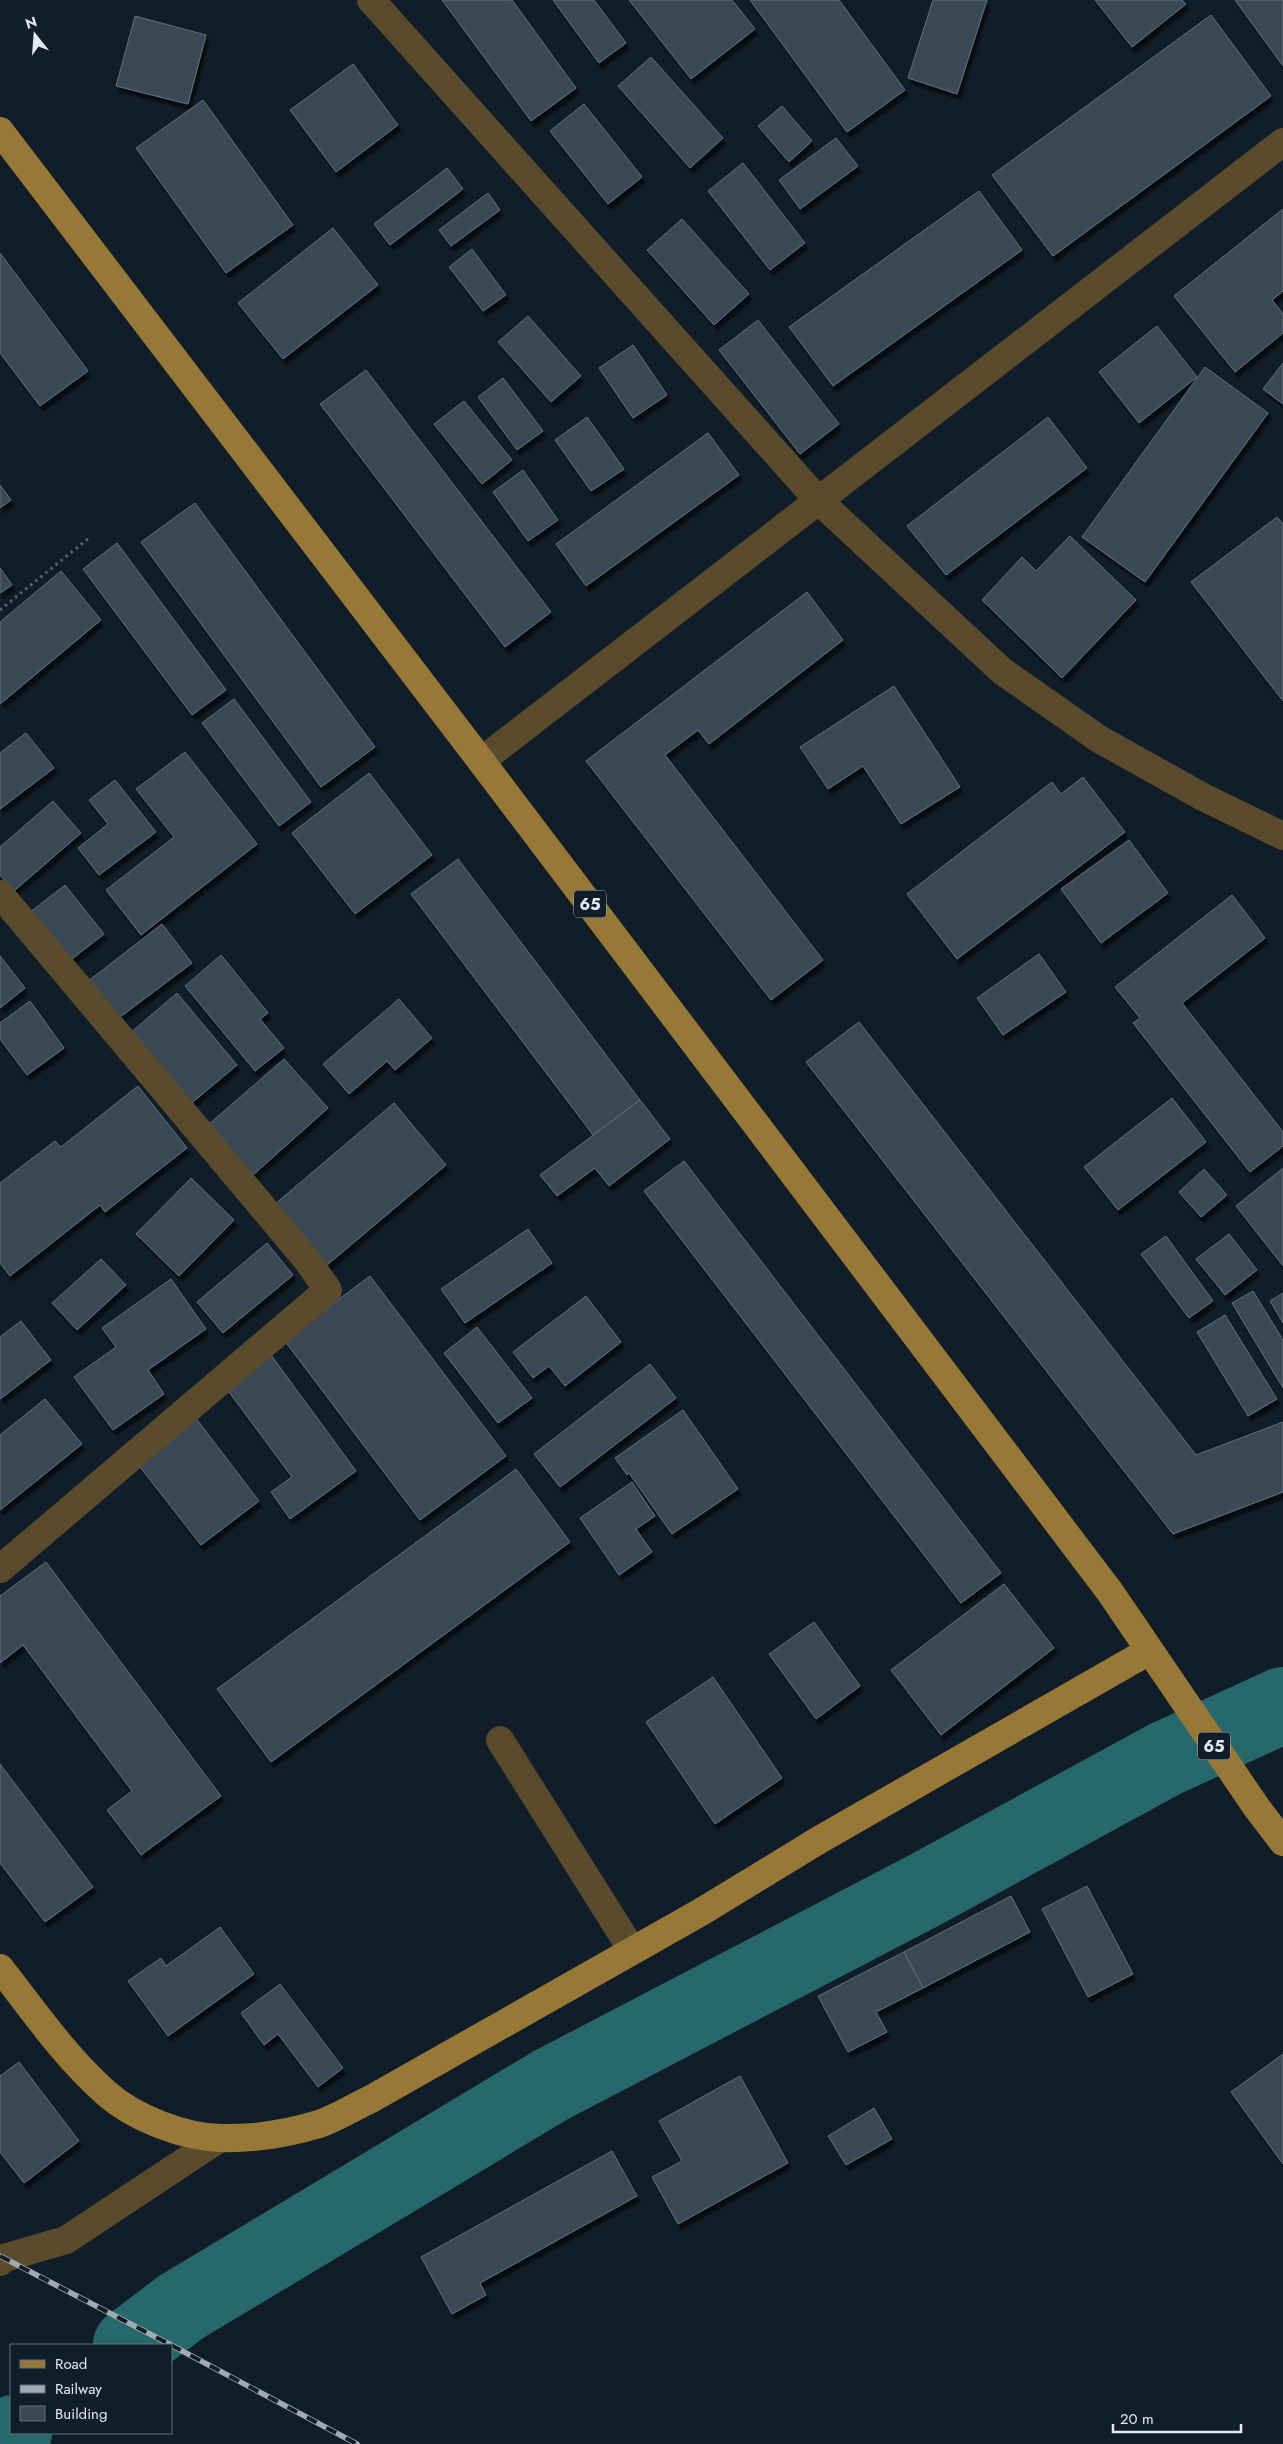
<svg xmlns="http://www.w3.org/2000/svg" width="1283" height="2444" font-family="Jost,sans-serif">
<defs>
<filter id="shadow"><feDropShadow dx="3" dy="5.5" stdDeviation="1" flood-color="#0009"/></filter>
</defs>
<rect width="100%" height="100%" fill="#111e29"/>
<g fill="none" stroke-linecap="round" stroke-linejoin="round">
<!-- river -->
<g stroke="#27686a" stroke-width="76">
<polyline points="131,2345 181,2307 551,2085 923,1891 1165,1759 1283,1705"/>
<polyline points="0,2442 14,2433"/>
</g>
</g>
<!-- building -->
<g fill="#3b4956" stroke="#60707d" filter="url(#shadow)">
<polygon points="442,0 512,0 576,88 531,121"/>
<polygon points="553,0 594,0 626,43 599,63"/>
<polygon points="629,0 732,0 755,29 691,79"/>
<polygon points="750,0 839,0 905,90 847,132"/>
<polygon points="933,0 987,0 957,94 908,78"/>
<polygon points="1095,0 1182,0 1186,4 1132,47"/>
<polygon points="1235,0 1283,0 1283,66"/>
<polygon points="1211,15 1271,96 1053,256 992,175"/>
<polygon points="135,16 206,35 188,104 116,86"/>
<polygon points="651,57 723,138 690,168 618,86"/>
<polygon points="353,64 398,125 336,172 290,110"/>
<polygon points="203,100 293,225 226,273 136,148"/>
<polygon points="584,104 642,177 608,204 550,131"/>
<polygon points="782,106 812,141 789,162 758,126"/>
<polygon points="836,138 858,166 800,209 779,180"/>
<polygon points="743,163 805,243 770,270 708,191"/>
<polygon points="447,168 463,189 390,245 374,224"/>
<polygon points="979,191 1022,250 833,386 789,327"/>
<polygon points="488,193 500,210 451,246 439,230"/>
<polygon points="1283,209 1283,291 1272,300 1283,314 1283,333 1235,372 1174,296"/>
<polygon points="682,219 749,294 714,325 647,250"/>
<polygon points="333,228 378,285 283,359 238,303"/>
<polygon points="472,249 506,295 483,311 449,267"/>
<polygon points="0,253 88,371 40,406 0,353"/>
<polygon points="528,316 581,376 551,402 498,342"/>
<polygon points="758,320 839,424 800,454 719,350"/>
<polygon points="1157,326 1197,377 1139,423 1099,372"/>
<polygon points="633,345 667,395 633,418 599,368"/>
<polygon points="1283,363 1283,404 1263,389"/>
<polygon points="1205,367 1268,413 1145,582 1082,537"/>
<polygon points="366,370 551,612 505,647 320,404"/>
<polygon points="503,378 543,431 517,450 478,397"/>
<polygon points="464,401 512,460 482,484 434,424"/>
<polygon points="587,417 624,469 591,491 555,440"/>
<polygon points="1048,417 1087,468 946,575 907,526"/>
<polygon points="708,433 739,475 586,586 556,544"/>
<polygon points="523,470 558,520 528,541 493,492"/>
<polygon points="0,485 11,500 0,508"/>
<polygon points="195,503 375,747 321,787 141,542"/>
<polygon points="1277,517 1283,524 1283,701 1191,582"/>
<polygon points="1070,536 1136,600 1062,678 982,600 1022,557 1036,571"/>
<polygon points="117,543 226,690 192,715 83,569"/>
<polygon points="0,568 12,585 0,593"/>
<polygon points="61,571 101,620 0,704 0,622"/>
<polygon points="807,592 843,640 709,744 698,730 665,755 823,960 771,1000 586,761"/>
<polygon points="894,686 960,787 901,824 863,766 828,789 800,747"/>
<polygon points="234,699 311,802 279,826 202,723"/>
<polygon points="26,733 54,768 0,809 0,753"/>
<polygon points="185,752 257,844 141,935 106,890 174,837 136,789"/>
<polygon points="369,773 432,855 355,914 292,833"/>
<polygon points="1083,777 1125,832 957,959 907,894 1052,782 1061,794"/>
<polygon points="115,780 156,832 99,875 78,848 108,824 89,800"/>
<polygon points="53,801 81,833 14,891 0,875 0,847"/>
<polygon points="1129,840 1168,893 1101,943 1061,889"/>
<polygon points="458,859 640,1100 593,1135 411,894"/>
<polygon points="65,885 104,934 68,962 29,913"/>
<polygon points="1232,895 1265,938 1182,1003 1283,1132 1283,1146 1250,1172 1133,1023 1140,1018 1115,987"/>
<polygon points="162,924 192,963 116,1020 87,982"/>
<polygon points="1039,954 1066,992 1003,1035 977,998"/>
<polygon points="221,955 268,1013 260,1019 284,1048 255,1071 185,986"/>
<polygon points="0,956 25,988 0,1008"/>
<polygon points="177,993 237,1065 188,1106 129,1034"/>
<polygon points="399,999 432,1038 395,1070 387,1061 349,1094 323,1064"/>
<polygon points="30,1001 64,1048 27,1075 0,1039 0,1023"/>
<polygon points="859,1022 1196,1455 1283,1422 1283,1492 1173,1534 806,1062"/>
<polygon points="284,1059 328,1108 253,1175 208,1125"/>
<polygon points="138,1086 187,1148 105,1212 100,1205 10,1276 0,1263 0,1183 55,1141 61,1147"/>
<polygon points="1172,1098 1206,1142 1118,1210 1084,1167"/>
<polygon points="640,1100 670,1139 609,1186 595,1168 557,1196 540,1175"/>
<polygon points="394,1103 446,1165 327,1265 275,1204"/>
<polygon points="684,1161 1001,1573 961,1603 644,1191"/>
<polygon points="1283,1168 1283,1266 1236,1206"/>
<polygon points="1204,1169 1227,1195 1201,1217 1179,1192"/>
<polygon points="191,1178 234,1220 179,1276 136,1234"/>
<polygon points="528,1229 552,1263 465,1323 441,1289"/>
<polygon points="1229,1234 1257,1270 1225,1295 1196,1259"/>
<polygon points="1166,1236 1213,1301 1189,1318 1141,1254"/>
<polygon points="267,1243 293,1275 223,1333 197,1302"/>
<polygon points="101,1259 126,1285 77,1330 52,1303"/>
<polygon points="370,1276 506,1456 420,1520 284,1340"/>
<polygon points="171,1279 206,1329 148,1370 164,1394 113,1430 74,1377 116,1347 102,1328"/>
<polygon points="1253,1291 1283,1340 1283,1388 1232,1303"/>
<polygon points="1283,1293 1283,1323 1270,1301"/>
<polygon points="586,1296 621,1342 565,1386 549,1366 533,1378 513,1352"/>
<polygon points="1225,1315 1277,1399 1248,1416 1197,1332"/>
<polygon points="21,1321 51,1360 0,1399 0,1337"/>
<polygon points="477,1327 532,1398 498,1423 444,1353"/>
<polygon points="271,1355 356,1471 290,1519 271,1492 292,1477 226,1388"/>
<polygon points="650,1364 676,1398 560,1487 534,1454"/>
<polygon points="45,1399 82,1444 0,1510 0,1435"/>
<polygon points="683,1410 738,1489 672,1534 629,1473 627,1475 615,1458"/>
<polygon points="195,1417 259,1501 201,1545 136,1462"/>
<polygon points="516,1469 570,1542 271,1762 217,1689"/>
<polygon points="632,1482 655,1516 636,1529 652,1552 619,1575 580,1518"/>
<polygon points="46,1562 221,1796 141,1855 107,1810 132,1791 23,1645 0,1663 0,1596"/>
<polygon points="1004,1584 1054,1648 941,1735 891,1670"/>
<polygon points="814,1622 860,1686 816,1719 769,1654"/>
<polygon points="713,1677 782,1778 715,1824 646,1722"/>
<polygon points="0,1764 93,1887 45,1922 0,1863"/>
<polygon points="1087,1886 1133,1974 1088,1997 1042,1909"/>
<polygon points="1011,1896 1030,1932 923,1988 904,1952"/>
<polygon points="220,1927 254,1974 168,2036 128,1981 161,1958 166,1966"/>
<polygon points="904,1952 923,1988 876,2012 887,2032 848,2052 818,1996"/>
<polygon points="280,1984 343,2068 318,2087 278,2034 264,2045 241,2013"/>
<polygon points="1283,2054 1283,2164 1231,2092"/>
<polygon points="19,2062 79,2141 24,2183 0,2152 0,2076"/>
<polygon points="740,2076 788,2163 678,2224 652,2177 682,2161 659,2121"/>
<polygon points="874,2108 892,2139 846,2165 828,2136"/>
<polygon points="612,2151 637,2196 480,2283 486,2295 452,2314 421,2257"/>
</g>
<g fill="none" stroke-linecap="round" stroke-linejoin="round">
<!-- path -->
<polyline stroke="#57636d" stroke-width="3" stroke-dasharray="2.5 4" stroke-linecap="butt" points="0,610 89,538"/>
<!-- minor -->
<g stroke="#5a4b2d" stroke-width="28">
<polyline points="371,0 818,500 1002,671 1099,739 1203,797 1283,836"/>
<polyline points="481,761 1283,142"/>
<polyline points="0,894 307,1260 328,1290 0,1569"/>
<polyline points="500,1740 632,1950"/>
<polyline points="0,2262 4,2258 66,2240 220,2138"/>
</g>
<!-- major -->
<g stroke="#987837" stroke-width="28">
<polyline points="0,131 481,761 1110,1592 1257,1808 1283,1842"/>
<path d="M0 1968C33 2010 65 2057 106 2093 134 2118 183 2137 221 2138 253 2139 289 2133 319 2124 337 2118 354 2107 371 2099L701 1912 819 1840 1149 1651"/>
</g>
<defs>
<g id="rail">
<polyline points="0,2256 171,2345"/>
<polyline points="171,2345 357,2444"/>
</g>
</defs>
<!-- rail casing -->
<use href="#rail" stroke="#a0aab2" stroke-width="5.5"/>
<!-- rail -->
<use href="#rail" stroke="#111e29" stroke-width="4" stroke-dasharray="11" stroke-linecap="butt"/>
</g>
<g text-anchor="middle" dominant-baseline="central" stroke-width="4.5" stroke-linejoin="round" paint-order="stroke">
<!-- shield labels -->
<g fill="#111e29" stroke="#a3adb6" stroke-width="1">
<rect x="574" y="890.5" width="32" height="27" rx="4"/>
<rect x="1198" y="1732.5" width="32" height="27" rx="4"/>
</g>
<g font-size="16" font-weight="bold" fill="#e2eaf2">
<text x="590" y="904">65</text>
<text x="1214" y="1746">65</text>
</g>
</g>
<!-- legend -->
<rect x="10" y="2344" width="162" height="90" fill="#111e29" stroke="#657079"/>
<rect x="20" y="2360" width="25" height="8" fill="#987837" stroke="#657079"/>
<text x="55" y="2369" font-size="15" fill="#e2eaf2">Road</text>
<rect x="20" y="2385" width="25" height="8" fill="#a0aab2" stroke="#657079"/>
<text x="55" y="2394" font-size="15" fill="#e2eaf2">Railway</text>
<rect x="20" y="2406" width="25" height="15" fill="#3b4956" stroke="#657079"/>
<text x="55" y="2419" font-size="15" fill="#e2eaf2">Building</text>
<!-- north arrow -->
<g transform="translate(35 35) rotate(343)" stroke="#111e29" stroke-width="4" paint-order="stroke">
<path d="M0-4L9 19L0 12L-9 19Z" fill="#e2eaf2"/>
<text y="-8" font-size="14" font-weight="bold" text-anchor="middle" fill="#e2eaf2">N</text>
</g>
<!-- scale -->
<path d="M1113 2424v8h128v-8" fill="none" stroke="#e2eaf2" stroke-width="2.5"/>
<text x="1120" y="2424" font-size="15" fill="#e2eaf2" stroke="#111e29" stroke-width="4" paint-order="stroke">20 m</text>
</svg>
